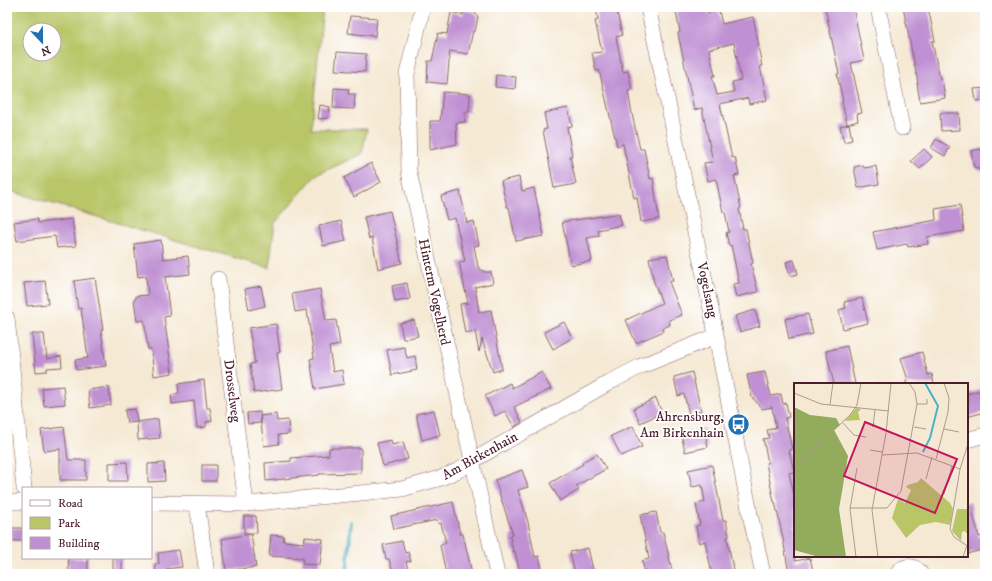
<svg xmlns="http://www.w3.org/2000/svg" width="992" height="581" font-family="'IM FELL DW Pica',serif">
<rect width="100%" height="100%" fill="#fff"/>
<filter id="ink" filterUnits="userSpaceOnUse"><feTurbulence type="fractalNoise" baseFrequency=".025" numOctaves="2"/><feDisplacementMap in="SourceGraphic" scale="8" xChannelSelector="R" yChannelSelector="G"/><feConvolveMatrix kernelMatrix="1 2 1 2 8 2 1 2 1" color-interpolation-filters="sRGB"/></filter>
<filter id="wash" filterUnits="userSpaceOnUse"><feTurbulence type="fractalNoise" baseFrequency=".012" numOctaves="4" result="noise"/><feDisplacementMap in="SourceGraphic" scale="16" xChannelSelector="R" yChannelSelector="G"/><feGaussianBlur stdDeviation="0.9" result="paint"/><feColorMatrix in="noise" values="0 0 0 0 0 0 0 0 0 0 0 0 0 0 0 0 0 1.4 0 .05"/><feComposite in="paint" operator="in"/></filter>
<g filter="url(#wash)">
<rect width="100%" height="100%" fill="#f5e9d4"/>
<!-- green -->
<path fill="#b8c668" stroke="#81724a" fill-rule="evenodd" d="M7 7H323L311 129H367L362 154 316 175 275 223 269 268 7 190ZM30 30H54V54H30Z"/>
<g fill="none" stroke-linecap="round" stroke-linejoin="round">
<!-- stream -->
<polyline stroke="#48b4c5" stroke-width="3.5" points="347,574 351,522"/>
</g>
<g id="blocks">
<!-- building -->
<g fill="#bf90d3" fill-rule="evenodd">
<polygon points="596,7 616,7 622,35 616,37 623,72 628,71 632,90 628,91 632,114 640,149 644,149 650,179 653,178 659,219 641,222 637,197 634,198 623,144 617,146 599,70 596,71 592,53 602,52 595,21 598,20"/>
<path d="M675 7H707L708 13 719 11 722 24 753 17 759 46H758L762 66H760L767 100 749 104 748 98 720 104 732 158 735 157 739 175 734 176 741 208 739 209 743 229H746L753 263 751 264 758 292 736 297 733 284 739 283 731 245 729 246 726 233 729 232 725 212H723L716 179 708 181 704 163 713 162 702 108 694 110 678 33 680 32ZM734 43 741 80 732 82 734 92 717 95 712 76H715L709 49Z"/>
<polygon points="825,7 853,7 864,60 851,63 862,113 857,114 858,121 847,124 842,102 843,101 837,74 839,74"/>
<polygon points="903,7 928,7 935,41 932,41 940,79 942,78 945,98 920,102 917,83 918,83"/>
<polygon points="464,10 474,12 478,17 475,31 473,31 468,54 450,51 447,84 427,82 428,61 432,61 438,33 447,34 451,12 463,15"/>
<polygon points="350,16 377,18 375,36 348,33"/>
<polygon points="337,52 366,54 365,72 335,70"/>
<polygon points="496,75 516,77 515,89 495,87"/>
<polygon points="334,88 349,89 348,94 355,94 354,109 333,108"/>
<polygon points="985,88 985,100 976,101 974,89"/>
<polygon points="443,92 470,94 469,112 465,112 465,122 456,123 457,144 430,150 430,121 440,121"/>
<polygon points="320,105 330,107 328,118 318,119"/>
<polygon points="568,108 572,126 567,127 572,156 570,156 576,184 554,188 543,130 547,129 544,113"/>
<polygon points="940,113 959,113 960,130 941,131"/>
<polygon points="849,124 852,140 844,142 840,126"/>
<polygon points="936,139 950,147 945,156 931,148"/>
<polygon points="985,148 985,172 974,167 971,151"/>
<polygon points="924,149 932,157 920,169 911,161"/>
<polygon points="371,163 381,182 354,197 344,178"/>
<polygon points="863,165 864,168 876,166 879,184 858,188 854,167"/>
<polygon points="519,177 522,191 534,188 544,236 516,241 509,207 507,207 501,181"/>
<polygon points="460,191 467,223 474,221 479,245 474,246 478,267 484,272 491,272 493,283 475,287 479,312 491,310 502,369 493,372 482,339 479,352 475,331 465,333 460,304 468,303 459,262 465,261 455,218 447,220 441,196"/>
<polygon points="960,205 964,231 927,237 928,244 908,247 907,244 877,250 873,232 936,220 935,209"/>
<polygon points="390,211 402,263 378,269 372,238 369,239 364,217"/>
<polygon points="615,214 619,214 622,225 598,230 599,236 587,238 592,261 571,265 562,222"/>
<polygon points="37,219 38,223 72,219 76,246 57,248 55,236 17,241 14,222"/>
<polygon points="341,221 346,241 323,246 319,226"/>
<polygon points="161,240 163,259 188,256 190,274 165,277 170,316 164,317 172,373 154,376 151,349 148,349 144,320 137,321 134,299 136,299 136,296 148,295 146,276 138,277 134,244"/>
<polygon points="667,255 673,281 669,282 682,315 669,320 670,325 663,328 664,331 636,343 626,320 662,303 654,282 649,258"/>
<polygon points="794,260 798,274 790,276 786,262"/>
<polygon points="95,278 103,330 101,330 106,366 76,370 75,360 88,358 81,308 78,309 74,281"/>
<polygon points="45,281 48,304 27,306 24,283"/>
<polygon points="407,283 410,299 395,302 392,286"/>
<polygon points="261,286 265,306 249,310 245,289"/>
<polygon points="320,289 326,321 336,320 340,345 329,347 333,372 342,370 344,384 315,389 310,359 314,358 307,310 295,312 292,294"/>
<polygon points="862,298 868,323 843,329 839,310 846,308 844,302"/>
<polygon points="755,310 760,326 740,332 735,316"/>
<polygon points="808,314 813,334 789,339 785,319"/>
<polygon points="414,320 418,336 403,339 400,323"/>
<polygon points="564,322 572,338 553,349 544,332"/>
<polygon points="276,324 280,352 277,353 282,389 254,393 250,364 255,363 249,328"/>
<polygon points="32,334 44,334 47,359 61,356 62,367 47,368 47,371 36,372"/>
<polygon points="847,346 855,384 834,384 826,351"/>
<polygon points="404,347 407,358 415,356 417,370 392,375 387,350"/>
<polygon points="922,352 928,375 932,374 934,384 906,384 906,381 908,380 901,358"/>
<polygon points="542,372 551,389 514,407 522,422 514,427 505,411 495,416 485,396 510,383 512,388"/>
<polygon points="692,372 701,411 689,414 684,394 678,396 674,377"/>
<polygon points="765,372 771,396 781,394 783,404 786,403 789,417 785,418 792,449 789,450 794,472 789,473 795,498 795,561 810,558 813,571 800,574 789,574 782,533 775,502 774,502 766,463 768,462 763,439 769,438 767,430 776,428 772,407 762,409 753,398 752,398 747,375"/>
<polygon points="204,380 207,408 210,408 212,421 206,422 206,427 197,428 194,401 172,404 171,395 179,393 178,384"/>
<polygon points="63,386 65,404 44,406 42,388"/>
<polygon points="109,387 111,405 90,408 88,390"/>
<polygon points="985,389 985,412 967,417 967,394"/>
<polygon points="656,398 662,413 640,423 634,408"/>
<polygon points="135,409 137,422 127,423 125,410"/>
<polygon points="434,410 440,435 422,440 416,414"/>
<polygon points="260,412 261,423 248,424 247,413"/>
<polygon points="276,414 277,421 288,420 289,434 278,435 279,444 264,446 260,416"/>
<polygon points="158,419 160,438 138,440 137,422"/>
<polygon points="633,426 642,447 621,456 611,436"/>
<polygon points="64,427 68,460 86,460 86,480 60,480 60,449 44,451 41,430"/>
<polygon points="704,428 708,447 685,452 681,433"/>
<polygon points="391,440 392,445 403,442 408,459 383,466 377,443"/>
<polygon points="329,448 361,448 361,473 319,474 319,475 266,481 265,463 291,461 291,458 329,455"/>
<polygon points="597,454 606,469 576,486 579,490 560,501 550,483 583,464 582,462"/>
<polygon points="127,462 128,481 109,481 109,463"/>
<polygon points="164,463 165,481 148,482 148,464"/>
<rect x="202" y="465" width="14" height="16"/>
<polygon points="712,465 723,521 726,520 729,537 727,537 734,574 712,574 705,541 699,543 696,526 700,525 696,504 705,502 702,485 692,487 688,470"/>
<polygon points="522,470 528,487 518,490 528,522 535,557 539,556 543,574 520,574 515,551 513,552 510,536 513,535 495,480"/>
<polygon points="453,502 460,534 463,534 472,574 456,574 456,572 446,574 440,545 446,543 441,523 438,524 437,520 394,529 391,516"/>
<polygon points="967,502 970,502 979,537 982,536 985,546 985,549 967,554"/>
<polygon points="656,512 660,532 663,532 673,574 645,574 642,561 649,559 640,515"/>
<polygon points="244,516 256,516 257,533 244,533"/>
<rect x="11" y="528" width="12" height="13"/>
<polygon points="251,534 256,567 226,571 222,539"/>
<polygon points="271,535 284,536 283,541 304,543 305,537 323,539 320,565 302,564 303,558 269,556"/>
<polygon points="402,541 405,553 408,552 411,561 406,562 409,572 393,574 389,559 386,559 383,545"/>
<polygon points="588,548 594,574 575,574 570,552"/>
<polygon points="179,550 182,567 166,569 167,574 156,574 155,564 159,564 158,553"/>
<polygon points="68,558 88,558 88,571 69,572"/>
<rect x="113" y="558" width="9" height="13"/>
</g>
</g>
</g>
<g filter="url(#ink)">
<use href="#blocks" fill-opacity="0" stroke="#866666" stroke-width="1"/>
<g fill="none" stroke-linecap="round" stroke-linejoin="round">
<defs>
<g id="minor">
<polyline points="423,7 407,74 409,172 497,574"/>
<polyline points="648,7 712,314 750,514 763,574"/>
<polyline points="878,7 902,128"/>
<polyline points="218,279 246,504"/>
<polyline points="7,318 24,488"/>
<polyline points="967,440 985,435"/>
<polyline points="7,502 23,502"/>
<polyline points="151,503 246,504 402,489 441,478 459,470 472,461 612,381 639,367 716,336"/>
<polyline points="197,504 207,574"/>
<path d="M897 574C903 564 915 564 921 574"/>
</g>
</defs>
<!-- minor casing -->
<use href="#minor" stroke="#866666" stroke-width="16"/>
<!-- minor -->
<use href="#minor" stroke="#fff" stroke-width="15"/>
</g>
</g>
<!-- icons -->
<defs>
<symbol id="bus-disc" viewBox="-11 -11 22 22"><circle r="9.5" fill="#1f6fb2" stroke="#fff"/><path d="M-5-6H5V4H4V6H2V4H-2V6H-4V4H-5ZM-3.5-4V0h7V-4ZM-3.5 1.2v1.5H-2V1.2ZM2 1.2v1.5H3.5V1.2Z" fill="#fff"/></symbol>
</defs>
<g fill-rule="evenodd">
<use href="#bus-disc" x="726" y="412" width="25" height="25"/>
</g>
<g text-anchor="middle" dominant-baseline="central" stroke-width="3.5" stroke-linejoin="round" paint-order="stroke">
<!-- street labels -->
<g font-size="14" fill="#4a1f2b" stroke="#fff">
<text transform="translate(707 290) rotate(78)">Vogelsang</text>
<text transform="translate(434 292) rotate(78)">Hinterm Vogelherd</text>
<text transform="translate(232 391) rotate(83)">Drosselweg</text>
<text transform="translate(480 456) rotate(-29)">Am Birkenhain</text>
</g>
<!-- poi labels -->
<g font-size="14" fill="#4a1f2b" stroke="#fff" text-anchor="end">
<text x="724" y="417">Ahrensburg,<tspan x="724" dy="16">Am Birkenhain</tspan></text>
</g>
</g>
<!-- overview -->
<g transform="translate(794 383)">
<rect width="174" height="174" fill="#f5e9d4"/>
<path d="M62 25 67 26 64 29 66 37 51 38ZM127 95 156 120 159 126 156 142 142 139 126 142 112 155 98 135 104 116 111 120 117 107 112 104 114 102 124 99ZM163 126H174V151L170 148 168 149 167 158 158 148Z" fill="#b8c668"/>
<path d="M0 24 16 32 42 35 46 42 40 47 54 73 45 126 52 174H25L0 167Z" fill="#92ab5c"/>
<path fill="none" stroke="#48b4c5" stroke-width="2" d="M129 69 136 55 144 23 131 0"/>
<path fill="none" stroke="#b19890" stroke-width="1" d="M0 10 27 21 95 28M123 21H133V16M36 22 39 0M49 40 60 52 72 54M80 40 79 44 81 26M120 44 132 46M150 46 165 49M76 67 88 69M88 72 123 70 166 86M142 76 154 29 155 15 150 0M0 85 56 32 63 22 67 0M132 96 138 74M150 111 158 83M56 125H93L107 108 123 21 121 9 115 0M172 162 160 154 156 146 166 86 174 61M62 174 56 126 63 85M84 174 78 127 92 50 97 0M169 174 174 159"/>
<path fill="#c2185b" fill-opacity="0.15" stroke="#c2185b" stroke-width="2" d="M71 39 163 76 141 130 50 93Z"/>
<rect width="174" height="174" fill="none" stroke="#4a1f2b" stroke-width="2"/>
</g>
<!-- margin -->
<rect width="992" height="581" fill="none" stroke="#fff" stroke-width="24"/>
<!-- legend -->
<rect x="22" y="487" width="130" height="72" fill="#ffffff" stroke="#b7a5aa"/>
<rect x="30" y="500" width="20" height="6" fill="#ffffff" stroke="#b7a5aa"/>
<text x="58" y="507" font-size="12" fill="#4a1f2b">Road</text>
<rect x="30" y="517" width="20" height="12" fill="#b8c668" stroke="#b7a5aa"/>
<text x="58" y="527" font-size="12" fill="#4a1f2b">Park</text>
<rect x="30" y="537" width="20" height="12" fill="#bf90d3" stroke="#b7a5aa"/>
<text x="58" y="547" font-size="12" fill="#4a1f2b">Building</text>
<!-- north arrow -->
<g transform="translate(42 42) rotate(158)"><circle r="19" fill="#ffffff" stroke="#b7a5aa"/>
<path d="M0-3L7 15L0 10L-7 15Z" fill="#1f6fb2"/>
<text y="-6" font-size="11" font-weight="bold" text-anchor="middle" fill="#4a1f2b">N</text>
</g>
</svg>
